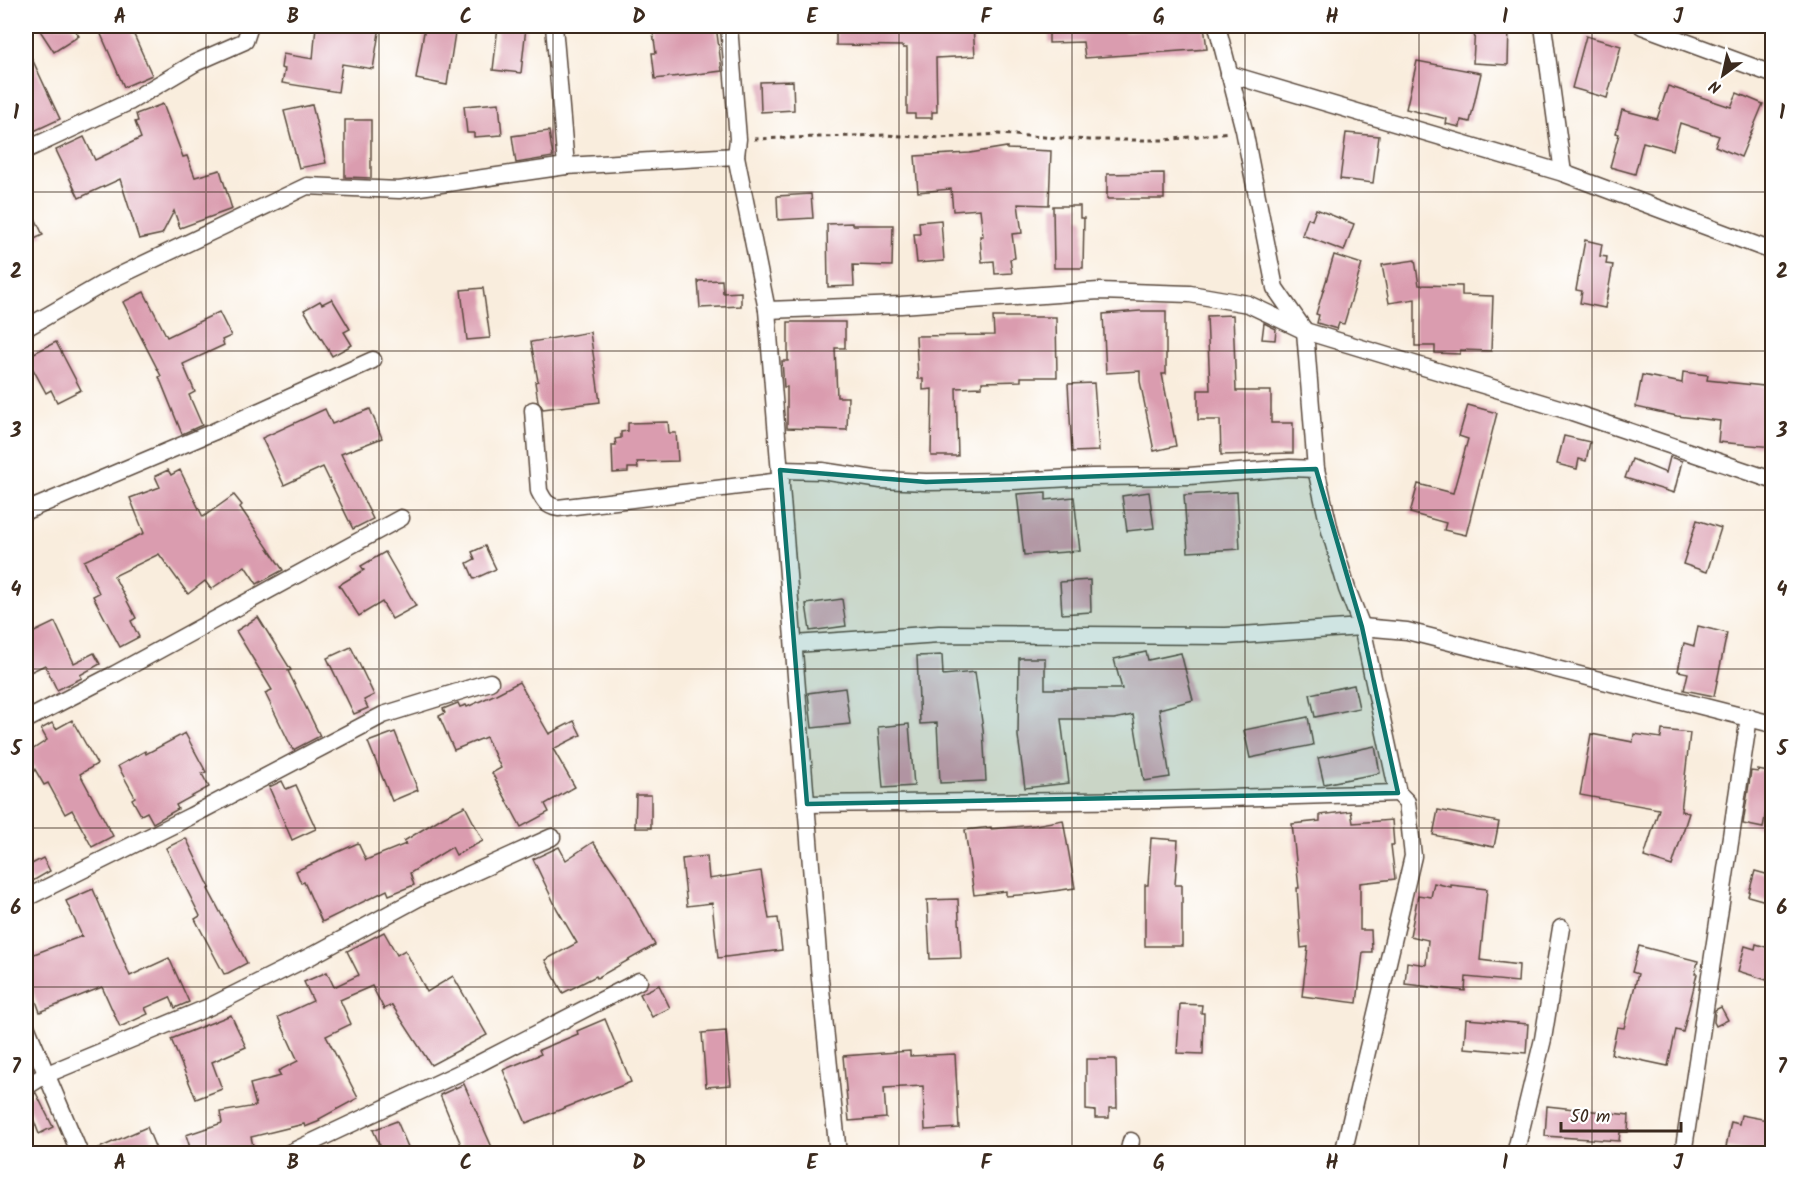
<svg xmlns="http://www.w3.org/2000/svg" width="1798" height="1179" font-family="Kalam,sans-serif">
<rect width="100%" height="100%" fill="#fff"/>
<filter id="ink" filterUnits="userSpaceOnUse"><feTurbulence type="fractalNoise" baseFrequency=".0167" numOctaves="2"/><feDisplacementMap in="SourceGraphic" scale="12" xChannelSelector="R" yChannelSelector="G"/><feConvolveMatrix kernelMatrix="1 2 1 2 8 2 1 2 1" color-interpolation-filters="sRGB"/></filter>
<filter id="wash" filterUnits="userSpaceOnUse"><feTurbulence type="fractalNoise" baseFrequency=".008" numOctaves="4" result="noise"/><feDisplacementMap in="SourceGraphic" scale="24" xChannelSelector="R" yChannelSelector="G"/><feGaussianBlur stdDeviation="1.35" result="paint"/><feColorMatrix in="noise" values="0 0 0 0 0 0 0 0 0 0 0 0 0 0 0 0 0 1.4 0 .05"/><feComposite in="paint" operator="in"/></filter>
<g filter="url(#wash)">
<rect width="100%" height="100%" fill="#f9eddd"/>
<g id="blocks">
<!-- building -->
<g fill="#da9caf">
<polygon points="37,26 72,26 79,36 54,52"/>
<polygon points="114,26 130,26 152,75 124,87 100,32"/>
<polygon points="316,26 380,26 373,69 342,64 338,92 282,83 285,69 281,68 283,54 313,59"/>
<polygon points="425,26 456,26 447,85 416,79"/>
<polygon points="498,26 526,27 521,73 493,70"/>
<polygon points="652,26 716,26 722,71 655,79 652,53 656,53"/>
<polygon points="836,26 973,26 975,56 936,58 937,112 932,112 932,118 915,118 915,114 907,114 907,48 903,48 903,46 836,45"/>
<polygon points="1049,26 1123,26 1124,32 1148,30 1148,26 1204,26 1207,49 1085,58 1083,42 1049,43"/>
<polygon points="1475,26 1509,26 1508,65 1473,63"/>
<polygon points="1586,36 1621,46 1607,98 1572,88"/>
<polygon points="26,46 60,119 34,131 26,113"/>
<polygon points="1417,61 1481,73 1470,122 1461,120 1460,127 1446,124 1447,119 1406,109"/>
<polygon points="793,81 794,110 761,112 760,82"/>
<polygon points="1668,86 1731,107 1737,93 1763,104 1741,157 1715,146 1719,136 1680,123 1673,150 1643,142 1635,174 1610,167 1619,134 1616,133 1622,110 1657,119"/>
<polygon points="499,103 502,135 474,137 474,133 467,133 464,106"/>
<polygon points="163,104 183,157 187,156 195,177 220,170 232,209 180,228 174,211 162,234 139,239 120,179 79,198 56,150 84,137 95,160 141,138 135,122 138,121 136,114"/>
<polygon points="312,105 326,163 299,168 284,111"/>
<polygon points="345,120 371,120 371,178 345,177"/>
<polygon points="549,131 553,157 516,163 512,136"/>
<polygon points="1346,133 1379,136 1373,183 1340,179"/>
<polygon points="1007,147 1007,149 1051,151 1049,205 1018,204 1022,233 1012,234 1015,258 1010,259 1012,273 995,274 994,261 982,262 980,236 983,236 980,209 953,211 951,189 918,192 915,156 970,153"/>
<polygon points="1164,173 1164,199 1107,199 1107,174"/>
<polygon points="811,194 813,218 778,220 777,196"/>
<polygon points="26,199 43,235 26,243"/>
<polygon points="1053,206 1080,206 1080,218 1084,218 1083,268 1054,268"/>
<polygon points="1316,209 1354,224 1344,251 1302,235 1308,218 1312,220"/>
<polygon points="941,220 944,261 917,263 914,234 920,234 919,222"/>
<polygon points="852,223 852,225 893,225 892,266 853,265 854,286 828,287 827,224"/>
<polygon points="1585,240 1602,244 1600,256 1607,257 1606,264 1613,265 1605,308 1580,303 1582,291 1576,290"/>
<polygon points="1334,255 1362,264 1344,324 1339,323 1337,329 1317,323 1319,315 1316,314"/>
<polygon points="1415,260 1419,285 1462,286 1462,295 1493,296 1491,351 1460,350 1460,354 1435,353 1435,346 1415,346 1415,299 1389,303 1382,265"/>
<polygon points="722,280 723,293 741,292 741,306 700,308 698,281"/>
<polygon points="483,288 490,338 467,340 461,290"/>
<polygon points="144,292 167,337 219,312 231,336 222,340 224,345 183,364 195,392 189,395 202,425 182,434 159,377 161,376 123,302"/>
<polygon points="332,299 350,329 344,332 352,345 332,356 304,310 320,301 322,304"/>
<polygon points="1140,311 1166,311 1166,374 1162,374 1176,446 1154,451 1140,381 1140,371 1106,373 1103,314"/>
<polygon points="1233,315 1236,391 1271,391 1271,423 1293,423 1293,453 1221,455 1220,420 1198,420 1198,390 1210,390 1207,316"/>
<polygon points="993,317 1056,317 1057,377 1021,377 1021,381 982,382 982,387 956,388 958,456 931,456 932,389 923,390 923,379 918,379 916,336 994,335"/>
<polygon points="788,322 845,322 845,348 835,348 837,397 848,397 847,430 787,428 787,387 784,387 782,361 788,361"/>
<polygon points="1264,323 1276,329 1275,340 1262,339"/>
<polygon points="590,332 600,402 543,409 538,401 535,382 538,381 531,342"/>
<polygon points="56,342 81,390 57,402 51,390 46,393 33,369 31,370 26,360 26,357"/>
<polygon points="1683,372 1708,375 1707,380 1773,387 1773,447 1718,442 1720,421 1677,416 1636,407 1642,375 1682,383"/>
<polygon points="1094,383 1099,451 1072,452 1068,384"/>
<polygon points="1468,405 1497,413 1466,535 1444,530 1446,523 1410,513 1418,484 1453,493 1468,439 1459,436"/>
<polygon points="325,409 332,424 370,409 382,438 341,454 373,519 353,529 323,467 284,485 262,438"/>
<polygon points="668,422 669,433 676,433 678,461 637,462 638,468 628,468 628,472 613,473 612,445 616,445 615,439 621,438 621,432 628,431 628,423"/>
<polygon points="1564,436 1590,442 1586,461 1579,459 1577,469 1557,464"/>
<polygon points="1670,457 1682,461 1674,493 1625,478 1632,459 1666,473"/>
<polygon points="168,470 171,475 180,470 203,517 234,495 242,505 240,507 283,570 257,584 245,566 211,589 205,581 188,594 159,554 114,576 136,618 131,621 139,637 120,647 93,596 99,593 84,561 144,533 130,498 160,487 155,476"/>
<polygon points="1046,492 1046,500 1074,497 1080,551 1024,555 1017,494"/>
<polygon points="1149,492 1154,528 1127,531 1122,496"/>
<polygon points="1237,492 1240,549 1188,552 1184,495"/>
<polygon points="1697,520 1721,528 1707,572 1683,564"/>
<polygon points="485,546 496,569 474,579 467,563 475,559 472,552"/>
<polygon points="385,552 416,606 392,619 382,602 359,616 339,585 364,570 361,566"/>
<polygon points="1090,580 1091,612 1062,614 1060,582"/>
<polygon points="842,599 846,626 810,631 806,604"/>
<polygon points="258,617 291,670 288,671 320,736 293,750 265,693 272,690 236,631"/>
<polygon points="55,622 74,663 94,653 100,664 80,675 82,678 57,690 45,665 26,674 26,636"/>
<polygon points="1698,626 1727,633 1714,696 1684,690 1688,673 1678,671 1684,643 1694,646"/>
<polygon points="351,647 374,695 364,700 368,708 354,714 327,658"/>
<polygon points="1146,652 1148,660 1181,653 1193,700 1159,709 1170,777 1144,781 1133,715 1114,719 1061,719 1069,783 1025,788 1018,736 1019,658 1045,658 1045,689 1122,689 1114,659"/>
<polygon points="942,655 943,675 975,672 983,729 986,781 940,783 937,723 920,724 917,656"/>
<polygon points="519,682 549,734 574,721 581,735 553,749 575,787 545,804 549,812 521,827 492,773 501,768 486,737 454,750 439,716 445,713 443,709 458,703 460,707 466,705 467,707 496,694"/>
<polygon points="1354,685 1359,708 1315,717 1310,694"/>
<polygon points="845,688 850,724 812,728 808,693"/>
<polygon points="1308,717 1313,745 1250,758 1244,730"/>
<polygon points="72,720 97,764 80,774 113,836 92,847 72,810 65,814 48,783 44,785 26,754 47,740 41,729 52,723 56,729"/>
<polygon points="909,724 914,786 883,788 878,727"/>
<polygon points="1662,730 1690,733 1681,811 1689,813 1672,866 1644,857 1659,809 1580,795 1591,734 1633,742 1634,734 1661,738"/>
<polygon points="395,732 418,790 392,801 368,742"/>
<polygon points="185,733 206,772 202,774 209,787 176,805 178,809 153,823 147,812 141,815 132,799 135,797 118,766 145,751 146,754"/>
<polygon points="1375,746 1380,773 1324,784 1318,758"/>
<polygon points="1758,770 1773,773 1763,828 1743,824 1751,771 1758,772"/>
<polygon points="282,781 286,789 296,785 316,829 292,840 269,787"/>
<polygon points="636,795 651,795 651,828 635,828"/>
<polygon points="465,806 483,841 456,855 452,847 410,873 414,885 389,895 387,890 322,922 304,882 301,883 296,871 358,843 366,860 406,844 404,841 443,817"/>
<polygon points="1438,810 1499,822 1494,847 1433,835"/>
<polygon points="1351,811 1353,823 1392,820 1394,845 1391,845 1395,879 1360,883 1360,930 1371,930 1372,952 1363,952 1357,1003 1302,996 1308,947 1301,948 1297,888 1299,888 1292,824 1320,821 1320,815"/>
<polygon points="1063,820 1075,888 1032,894 1006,896 1006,891 974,895 965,830 991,827 991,829 1035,825"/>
<polygon points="186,838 210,888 208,889 247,963 228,973 224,974 195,919 200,916 166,848"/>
<polygon points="1151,838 1178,840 1175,885 1182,885 1182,946 1145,946 1145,885 1148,885"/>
<polygon points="593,842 620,881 655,945 597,978 596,976 563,993 545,960 577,943 557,909 533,859 559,847 566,860"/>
<polygon points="707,856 709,879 761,871 769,919 778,918 782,950 718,958 712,903 687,906 682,859"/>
<polygon points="43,858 50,871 31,882 26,872 26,867"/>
<polygon points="1755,871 1773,876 1773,903 1748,896"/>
<polygon points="1434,883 1451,887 1451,885 1487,889 1480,960 1519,965 1518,982 1466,977 1465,991 1405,984 1407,962 1426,965 1428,940 1410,936 1418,895 1431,897"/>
<polygon points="93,889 130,976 169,958 189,1002 175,1008 170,997 145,1008 148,1014 120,1027 102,987 40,1012 26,974 26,957 82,936 66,901"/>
<polygon points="958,899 961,958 930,959 927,900"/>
<polygon points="384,932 397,955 405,950 427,992 453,976 487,1035 431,1065 392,1005 384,1009 372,986 340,1000 351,1024 326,1036 358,1098 319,1119 320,1121 305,1127 304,1124 251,1137 255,1154 192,1154 186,1135 222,1123 220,1112 256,1106 250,1084 281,1076 278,1071 298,1061 278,1017 313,1001 304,982 327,972 334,987 359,975 347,951"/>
<polygon points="1756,944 1773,949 1773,982 1738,971 1745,946 1755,949"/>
<polygon points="1639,946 1698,961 1695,974 1697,974 1683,1032 1676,1030 1668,1066 1611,1054 1617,1027 1624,1028 1638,974 1632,972"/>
<polygon points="659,985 670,1008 652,1017 640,994"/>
<polygon points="1180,1004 1202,1005 1201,1013 1204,1013 1203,1054 1177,1053"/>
<polygon points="1721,1007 1728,1020 1716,1026 1714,1022 1715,1010"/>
<polygon points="231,1015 246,1047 212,1062 222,1089 196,1099 171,1039"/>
<polygon points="605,1019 631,1082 526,1123 503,1070 541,1054 539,1050 578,1034 577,1031"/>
<polygon points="1466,1019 1528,1024 1526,1053 1464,1048"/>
<polygon points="726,1031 731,1085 706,1087 702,1033"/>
<polygon points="910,1051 910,1056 955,1054 959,1128 925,1130 923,1086 884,1088 886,1118 849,1121 843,1056"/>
<polygon points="1086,1059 1116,1059 1117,1108 1109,1108 1109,1118 1095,1118 1095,1111 1086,1110"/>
<polygon points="464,1084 495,1154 465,1154 440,1095"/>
<polygon points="36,1093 53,1127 39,1134 26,1100 26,1097"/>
<polygon points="1547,1106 1629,1115 1628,1132 1620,1132 1619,1141 1545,1136"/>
<polygon points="1741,1115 1773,1121 1770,1154 1758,1154 1726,1147 1731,1122 1739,1124"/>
<polygon points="397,1121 411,1154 384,1154 373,1130"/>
<polygon points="147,1127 158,1154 90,1154 90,1152"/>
</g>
</g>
</g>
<g filter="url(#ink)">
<use href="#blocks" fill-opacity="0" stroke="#58473b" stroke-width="1.5"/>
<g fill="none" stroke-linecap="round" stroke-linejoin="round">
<defs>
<g id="minor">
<polyline points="554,26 566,166"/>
<polyline points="729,26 738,139 736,156 767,310 820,979 838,1154"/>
<polyline points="1217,26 1244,130 1275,288 1305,331 1316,469 1330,531 1347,589 1362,627 1398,793 1407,802 1413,856 1343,1154"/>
<polyline points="1543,26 1563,173"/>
<polyline points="1642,26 1772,74"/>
<polyline points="1229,74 1563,173 1772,251"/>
<polyline points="26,150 129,102 195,63 245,41 250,26"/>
<polyline points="767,310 901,305 1099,291 1190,294 1248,304 1305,331 1572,412 1772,480"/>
<polyline points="26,328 104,283 307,186 399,190 566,166 736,156"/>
<path d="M533 410 539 491C544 501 547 506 558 508L781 481"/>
<polyline points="780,470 822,471 881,480 926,482 1014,481 1091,477 1189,476 1290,468 1316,469"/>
<polyline points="26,511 213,432 373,360"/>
<polyline points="795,644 939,634 1226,636 1362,627 1407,631 1772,724"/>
<polyline points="26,720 115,674 401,518"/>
<polyline points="807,804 1160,800 1398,793"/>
<polyline points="26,898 191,816 383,715 490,682"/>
<polyline points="26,1026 80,1154"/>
<polyline points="26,1087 45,1075 209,1007 313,955 424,895 552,837"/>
<polyline points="287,1154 474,1066 639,981"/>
<polyline points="1128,1154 1131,1141"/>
<polyline points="1515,1154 1543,1039 1561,928"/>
<polyline points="1683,1154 1749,717"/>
</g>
</defs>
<!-- minor casing -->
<use href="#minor" stroke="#58473b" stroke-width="19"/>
<!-- path -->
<polyline stroke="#58473b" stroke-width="3" stroke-dasharray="4.5 4.5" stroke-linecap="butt" points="754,139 886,135 941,138 998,134 1090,140 1166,140 1230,132"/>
<!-- minor -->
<use href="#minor" stroke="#fff" stroke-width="16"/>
</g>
</g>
<!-- marked area -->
<path fill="#0f766e" fill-opacity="0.2" stroke="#0f766e" stroke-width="4.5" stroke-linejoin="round" d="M1316 469 1362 627 1398 793 807 804 780 470 926 482Z"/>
<!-- grid -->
<path fill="none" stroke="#3b2a1e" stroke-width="1.5" stroke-opacity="0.55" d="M206 26V1154M379 26V1154M553 26V1154M726 26V1154M899 26V1154M1072 26V1154M1245 26V1154M1419 26V1154M1592 26V1154M26 192H1772M26 351H1772M26 510H1772M26 669H1772M26 828H1772M26 987H1772"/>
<!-- margin -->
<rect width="1798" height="1179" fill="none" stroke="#fff" stroke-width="66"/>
<!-- north arrow -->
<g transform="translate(1723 75) rotate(213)" stroke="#ffffff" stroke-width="4.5" paint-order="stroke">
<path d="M0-4.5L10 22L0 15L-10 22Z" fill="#3b2a1e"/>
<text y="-9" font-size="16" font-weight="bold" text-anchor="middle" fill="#3b2a1e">N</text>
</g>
<!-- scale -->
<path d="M1561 1122v9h120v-9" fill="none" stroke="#3b2a1e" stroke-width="3"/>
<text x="1570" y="1122" font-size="18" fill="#3b2a1e" stroke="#ffffff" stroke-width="4.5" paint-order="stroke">50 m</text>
<rect x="33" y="33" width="1732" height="1113" fill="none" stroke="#3b2a1e" stroke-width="2"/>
<g font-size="20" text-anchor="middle" font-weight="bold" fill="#3b2a1e">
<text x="120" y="23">A</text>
<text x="293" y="23">B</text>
<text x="466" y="23">C</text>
<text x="639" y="23">D</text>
<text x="812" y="23">E</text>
<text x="986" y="23">F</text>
<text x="1159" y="23">G</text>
<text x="1332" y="23">H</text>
<text x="1505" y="23">I</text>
<text x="1678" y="23">J</text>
<text x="16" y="119">1</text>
<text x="1782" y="119">1</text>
<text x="16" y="278">2</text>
<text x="1782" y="278">2</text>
<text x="16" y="437">3</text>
<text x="1782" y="437">3</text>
<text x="16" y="596">4</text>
<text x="1782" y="596">4</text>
<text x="16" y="755">5</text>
<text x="1782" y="755">5</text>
<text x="16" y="914">6</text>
<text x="1782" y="914">6</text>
<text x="16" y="1073">7</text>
<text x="1782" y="1073">7</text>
<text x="120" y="1169">A</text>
<text x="293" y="1169">B</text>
<text x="466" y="1169">C</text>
<text x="639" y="1169">D</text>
<text x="812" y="1169">E</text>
<text x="986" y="1169">F</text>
<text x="1159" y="1169">G</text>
<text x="1332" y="1169">H</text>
<text x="1505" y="1169">I</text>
<text x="1678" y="1169">J</text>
</g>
</svg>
